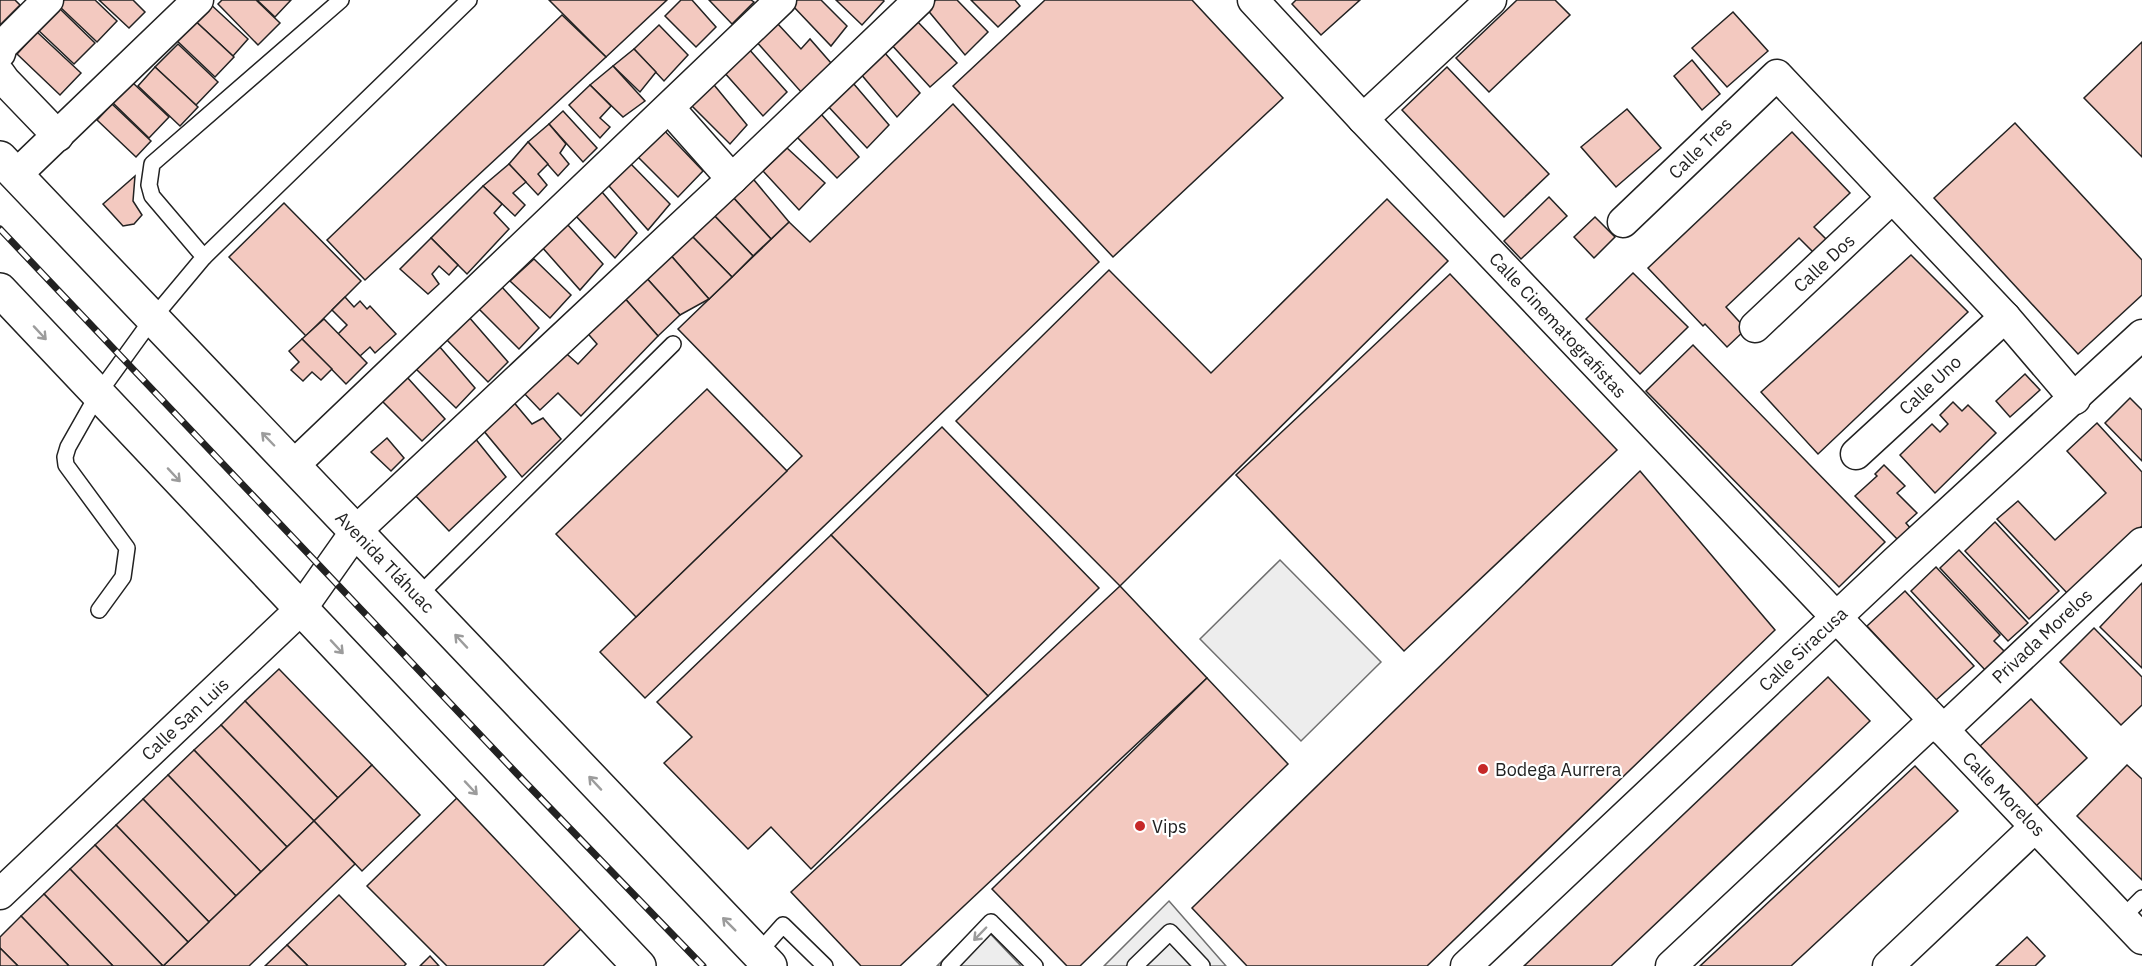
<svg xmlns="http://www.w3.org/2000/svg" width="2142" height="966" font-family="'IBM Plex Sans',sans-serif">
<rect width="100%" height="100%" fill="#fff"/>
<!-- parking -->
<g fill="#ededed" stroke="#6f6f6f" stroke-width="1.5">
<polygon points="1280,560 1381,662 1301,741 1200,639"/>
<polygon points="1169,901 1226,966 1104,966"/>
<polygon points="980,923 1021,966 937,966"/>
</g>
<!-- building -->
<g fill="#f3c9c0" stroke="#222" stroke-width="1.5">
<polygon points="0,0 15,0 20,5 0,25"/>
<polygon points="64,0 95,0 117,21 97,42 59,6"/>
<polygon points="99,0 133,0 145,12 129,28"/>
<polygon points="222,0 256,0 280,23 258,45 218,4"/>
<polygon points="257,0 291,0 275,17"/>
<polygon points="549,0 667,0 606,57"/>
<polygon points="681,0 692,0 716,27 696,47 665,16"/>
<polygon points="709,0 751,0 754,2 732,24"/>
<polygon points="797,0 821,0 847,26 831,46 792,5"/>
<polygon points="836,0 883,0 884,1 862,25"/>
<polygon points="936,0 957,0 988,32 965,55 926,8"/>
<polygon points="971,0 1015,0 1020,6 998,27"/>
<polygon points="1045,0 1192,0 1283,98 1113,257 953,86"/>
<polygon points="1296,0 1360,0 1321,35 1292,4"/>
<polygon points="1517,0 1555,0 1570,15 1489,92 1456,58"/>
<polygon points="207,1 248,39 233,56 191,17"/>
<polygon points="58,7 95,43 74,64 37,29"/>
<polygon points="1733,12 1768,51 1727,87 1692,48"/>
<polygon points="562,15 606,57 365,280 327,240"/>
<polygon points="191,17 234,57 215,77 173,37"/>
<polygon points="916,20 957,63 930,87 890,43"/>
<polygon points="777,23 801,49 810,39 831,63 802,93 755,40"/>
<polygon points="659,25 688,55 664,81 634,49"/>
<polygon points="37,32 81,73 60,95 17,54"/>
<polygon points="2142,42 2142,157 2084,98"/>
<polygon points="178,44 218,82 196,105 155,67"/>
<polygon points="748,48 787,92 763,116 723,71"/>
<polygon points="634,49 656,72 640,92 613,66"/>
<polygon points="884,52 920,93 897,117 860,73"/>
<polygon points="1692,60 1720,94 1702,110 1674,76"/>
<polygon points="613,66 645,101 623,117 590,85"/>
<polygon points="155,67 198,107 180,126 138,86"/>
<polygon points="1447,67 1549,174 1504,217 1402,110"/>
<polygon points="710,80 747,125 730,144 686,100"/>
<polygon points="133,83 169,117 149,138 113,103"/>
<polygon points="853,83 889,125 867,148 826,104"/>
<polygon points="590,85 611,106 600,118 610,127 600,138 569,105"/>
<polygon points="112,104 151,141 136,157 97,120"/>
<polygon points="953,104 1099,262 645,698 600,652 802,456 678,329 789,222 810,242"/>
<polygon points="1627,109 1661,148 1616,187 1581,147"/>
<polygon points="563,111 597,148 583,162 549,124"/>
<polygon points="821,114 859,157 837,178 795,135"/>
<polygon points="2015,123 2142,260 2142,295 2078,354 1934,198"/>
<polygon points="549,124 566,144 560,153 569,164 558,176 528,142"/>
<polygon points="660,126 703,171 678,197 634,153"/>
<polygon points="1792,132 1850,193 1814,227 1834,247 1821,260 1799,238 1726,307 1746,329 1727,347 1705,324 1703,326 1648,268"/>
<polygon points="528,142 548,164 538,174 547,185 538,195 509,164"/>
<polygon points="787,148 825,183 799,210 763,171"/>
<polygon points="629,162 670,204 648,230 609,186"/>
<polygon points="509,164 526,182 513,193 525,205 515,216 483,186"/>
<polygon points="749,174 789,222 771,239 731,195"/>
<polygon points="135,176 133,201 142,215 134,224 123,226 103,204"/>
<polygon points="483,186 502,204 494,213 509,229 467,274 431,238"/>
<polygon points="602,192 637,233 615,258 575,215"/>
<polygon points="731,195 771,239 753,256 709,210"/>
<polygon points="1549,197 1567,216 1521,259 1504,241"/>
<polygon points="1387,199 1448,261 1120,586 956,421 1109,270 1211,373"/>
<polygon points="284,203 361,281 306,336 229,257"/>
<polygon points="709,210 753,256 732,277 688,232"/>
<polygon points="1595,217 1615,237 1594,258 1574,237"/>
<polygon points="567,224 603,264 580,290 541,246"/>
<polygon points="688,232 732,277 709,299 667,251"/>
<polygon points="431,238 458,265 449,275 439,266 432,274 439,284 428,294 400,269"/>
<polygon points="667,251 709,299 680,315 642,273"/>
<polygon points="1911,255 1968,312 1818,454 1761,392"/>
<polygon points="534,259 571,295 550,318 510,281"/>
<polygon points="642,273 680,315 658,336 621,294"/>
<polygon points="1633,273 1688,327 1640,374 1586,319"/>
<polygon points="1450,274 1617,450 1404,651 1236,475"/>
<polygon points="501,286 539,328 519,349 478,308"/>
<polygon points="621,294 658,336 581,416 558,393 540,410 521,390 559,347 578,364 597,344 583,328"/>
<polygon points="345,297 354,307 360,301 367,309 370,306 396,334 375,353 370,347 360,356 338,334 347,325 332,310"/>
<polygon points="468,316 508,362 488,382 445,338"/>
<polygon points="324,319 367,363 346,384 302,339"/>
<polygon points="302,339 332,369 321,380 312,372 303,381 291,370 299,362 289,351"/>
<polygon points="1693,345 1885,542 1839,587 1646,391"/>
<polygon points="439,346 475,388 456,408 416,369"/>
<polygon points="2025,374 2040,390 2010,417 1996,401"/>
<polygon points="406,376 445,419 422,441 382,401"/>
<polygon points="707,389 787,471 636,617 556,534"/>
<polygon points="2130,398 2142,410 2142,461 2105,423"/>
<polygon points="511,399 532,424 543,418 561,439 522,477 478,424"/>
<polygon points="1953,402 1962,411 1968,405 1996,433 1935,493 1900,455 1932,424 1940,432 1948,424 1940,415"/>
<polygon points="2097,423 2142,472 2142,526 2068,594 1997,519 2018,501 2055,540 2106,493 2067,451"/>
<polygon points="942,427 1099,588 988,696 831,535"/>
<polygon points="474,437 506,477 449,531 413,493"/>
<polygon points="387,438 404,458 391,471 371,452"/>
<polygon points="1884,465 1905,486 1897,493 1917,513 1906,523 1912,530 1900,542 1855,496 1877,476 1875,474"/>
<polygon points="1640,471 1775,630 1427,966 1247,966 1192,908"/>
<polygon points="1995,522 2059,591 2029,619 1965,551"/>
<polygon points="831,535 988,696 811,869 771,827 748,849 664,763 692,737 657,702"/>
<polygon points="1959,550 2028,623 2008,641 1940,568"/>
<polygon points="1936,567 2000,635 1994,641 2005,652 1986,671 1911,591"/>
<polygon points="2142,583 2142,668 2100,627"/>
<polygon points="1120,586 1207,678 900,966 861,966 791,892"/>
<polygon points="1905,591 1974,666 1936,700 1867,626"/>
<polygon points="2094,628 2142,677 2142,705 2121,725 2060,662"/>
<polygon points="279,669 372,765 338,798 245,701"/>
<polygon points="1828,677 1870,721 1611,966 1524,966"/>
<polygon points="1207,678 1288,764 1080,966 1067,966 992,889"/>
<polygon points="2031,699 2087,758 2036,806 1980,746"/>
<polygon points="245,701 338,798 314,821 221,725"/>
<polygon points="221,725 314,821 287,847 194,750"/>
<polygon points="194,750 287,847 261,872 168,775"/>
<polygon points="372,765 420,815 362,871 314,821"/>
<polygon points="2127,765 2142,779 2142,880 2077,816"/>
<polygon points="1915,766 1958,811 1791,966 1700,966"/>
<polygon points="168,775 261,872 236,896 143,799"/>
<polygon points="463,792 590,920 543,966 447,966 367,886"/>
<polygon points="143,799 236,896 209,922 116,825"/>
<polygon points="314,821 355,864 249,966 163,966"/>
<polygon points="116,825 209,922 188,942 95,845"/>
<polygon points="95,845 188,942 163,966 70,869"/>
<polygon points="70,869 163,966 113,966 44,894"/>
<polygon points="44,894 113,966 69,966 21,916"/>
<polygon points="339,895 406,964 404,966 308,966 287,945"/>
<polygon points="21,916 69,966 18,966 0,948 0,937"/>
<polygon points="2027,937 2045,956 2035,966 1996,966"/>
<polygon points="287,945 308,966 265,966"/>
<polygon points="0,948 18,966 0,966"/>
<polygon points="430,956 439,966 420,966"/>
</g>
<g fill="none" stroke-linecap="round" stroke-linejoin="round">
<defs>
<g id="service">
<polyline points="204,257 469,0"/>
<polyline points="418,596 673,344"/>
<polyline points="99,610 123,577 127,548 66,465 65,457 68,447 98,394 153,318 204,257 152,196 149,185 152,164 341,0"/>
<polyline points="2122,918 2142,898"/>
<polyline points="758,953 783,925 825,966"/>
<polyline points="949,966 991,922 1035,966"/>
<polyline points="1135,966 1170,932 1202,966"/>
</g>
<g id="minor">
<polyline points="1253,0 1363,119 2142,939"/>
<polyline points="0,53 2,46 48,0"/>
<polyline points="0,74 5,81 58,136"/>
<polyline points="669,108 732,179"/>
<polyline points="1363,119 1491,0"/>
<polyline points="16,175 198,0"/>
<polyline points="1623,222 1777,75 2005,317 2075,399"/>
<polyline points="1755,327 1892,198"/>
<polyline points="1856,454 2005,317"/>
<polyline points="293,466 781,0"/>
<polyline points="1943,730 2142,543"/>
<polyline points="0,894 301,609 356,531 732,179 919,0"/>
<polyline points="1466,966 1895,562 2142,335"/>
<polyline points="1671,966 1933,721"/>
<polyline points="1888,966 2035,827"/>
</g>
<g id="secondary">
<polyline points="0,158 770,966"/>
<polyline points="0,290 639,966"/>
</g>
</defs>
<!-- service casing -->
<use href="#service" stroke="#222" stroke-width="18"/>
<!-- minor casing -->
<use href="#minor" stroke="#222" stroke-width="33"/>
<!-- secondary casing -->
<use href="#secondary" stroke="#222" stroke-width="36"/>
<!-- service -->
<use href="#service" stroke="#fff" stroke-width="15"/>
<!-- minor -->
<use href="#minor" stroke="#fff" stroke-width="30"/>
<!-- secondary -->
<use href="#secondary" stroke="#fff" stroke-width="33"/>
<defs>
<polyline id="rail" points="0,229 521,778 703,966"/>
</defs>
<!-- rail casing -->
<use href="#rail" stroke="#222" stroke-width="7"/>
<!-- rail -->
<use href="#rail" stroke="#fff" stroke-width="4.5" stroke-dasharray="14" stroke-linecap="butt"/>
</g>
<!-- one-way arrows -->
<defs><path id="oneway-shaft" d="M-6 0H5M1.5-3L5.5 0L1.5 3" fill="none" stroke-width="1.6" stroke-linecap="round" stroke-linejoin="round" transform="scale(1.5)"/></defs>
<g stroke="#9c9c9c">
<use href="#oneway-shaft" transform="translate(40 333) rotate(47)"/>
<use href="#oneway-shaft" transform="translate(268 439) rotate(-134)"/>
<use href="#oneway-shaft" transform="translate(174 475) rotate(47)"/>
<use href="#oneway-shaft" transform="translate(461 641) rotate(-133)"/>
<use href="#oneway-shaft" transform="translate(337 647) rotate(47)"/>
<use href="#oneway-shaft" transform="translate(595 783) rotate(-133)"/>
<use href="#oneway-shaft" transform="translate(471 788) rotate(47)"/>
<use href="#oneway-shaft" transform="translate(729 924) rotate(-135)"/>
<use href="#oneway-shaft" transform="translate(980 934) rotate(134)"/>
</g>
<!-- markers -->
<g fill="#c62828" stroke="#fff" stroke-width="2">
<circle cx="1483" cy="769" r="6"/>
<circle cx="1140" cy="826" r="6"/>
</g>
<g text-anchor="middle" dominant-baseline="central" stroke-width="4.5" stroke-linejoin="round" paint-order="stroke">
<!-- street labels -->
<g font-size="18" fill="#222" stroke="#fff">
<text transform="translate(1700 148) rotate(-44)">Calle Tres</text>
<text transform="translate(1824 263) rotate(-43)">Calle Dos</text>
<text transform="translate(1558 325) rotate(47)">Calle Cinematografistas</text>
<text transform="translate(1930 385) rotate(-43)">Calle Uno</text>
<text transform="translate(385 562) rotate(46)">Avenida Tláhuac</text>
<text transform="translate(2042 636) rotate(-43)">Privada Morelos</text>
<text transform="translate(1803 649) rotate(-43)">Calle Siracusa</text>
<text transform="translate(185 719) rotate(-43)">Calle San Luis</text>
<text transform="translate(2004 794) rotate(46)">Calle Morelos</text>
</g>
<!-- poi labels -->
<g font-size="18" fill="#222" stroke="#fff" text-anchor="start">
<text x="1495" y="769">Bodega Aurrera</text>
<text x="1152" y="826">Vips</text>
</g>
</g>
</svg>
